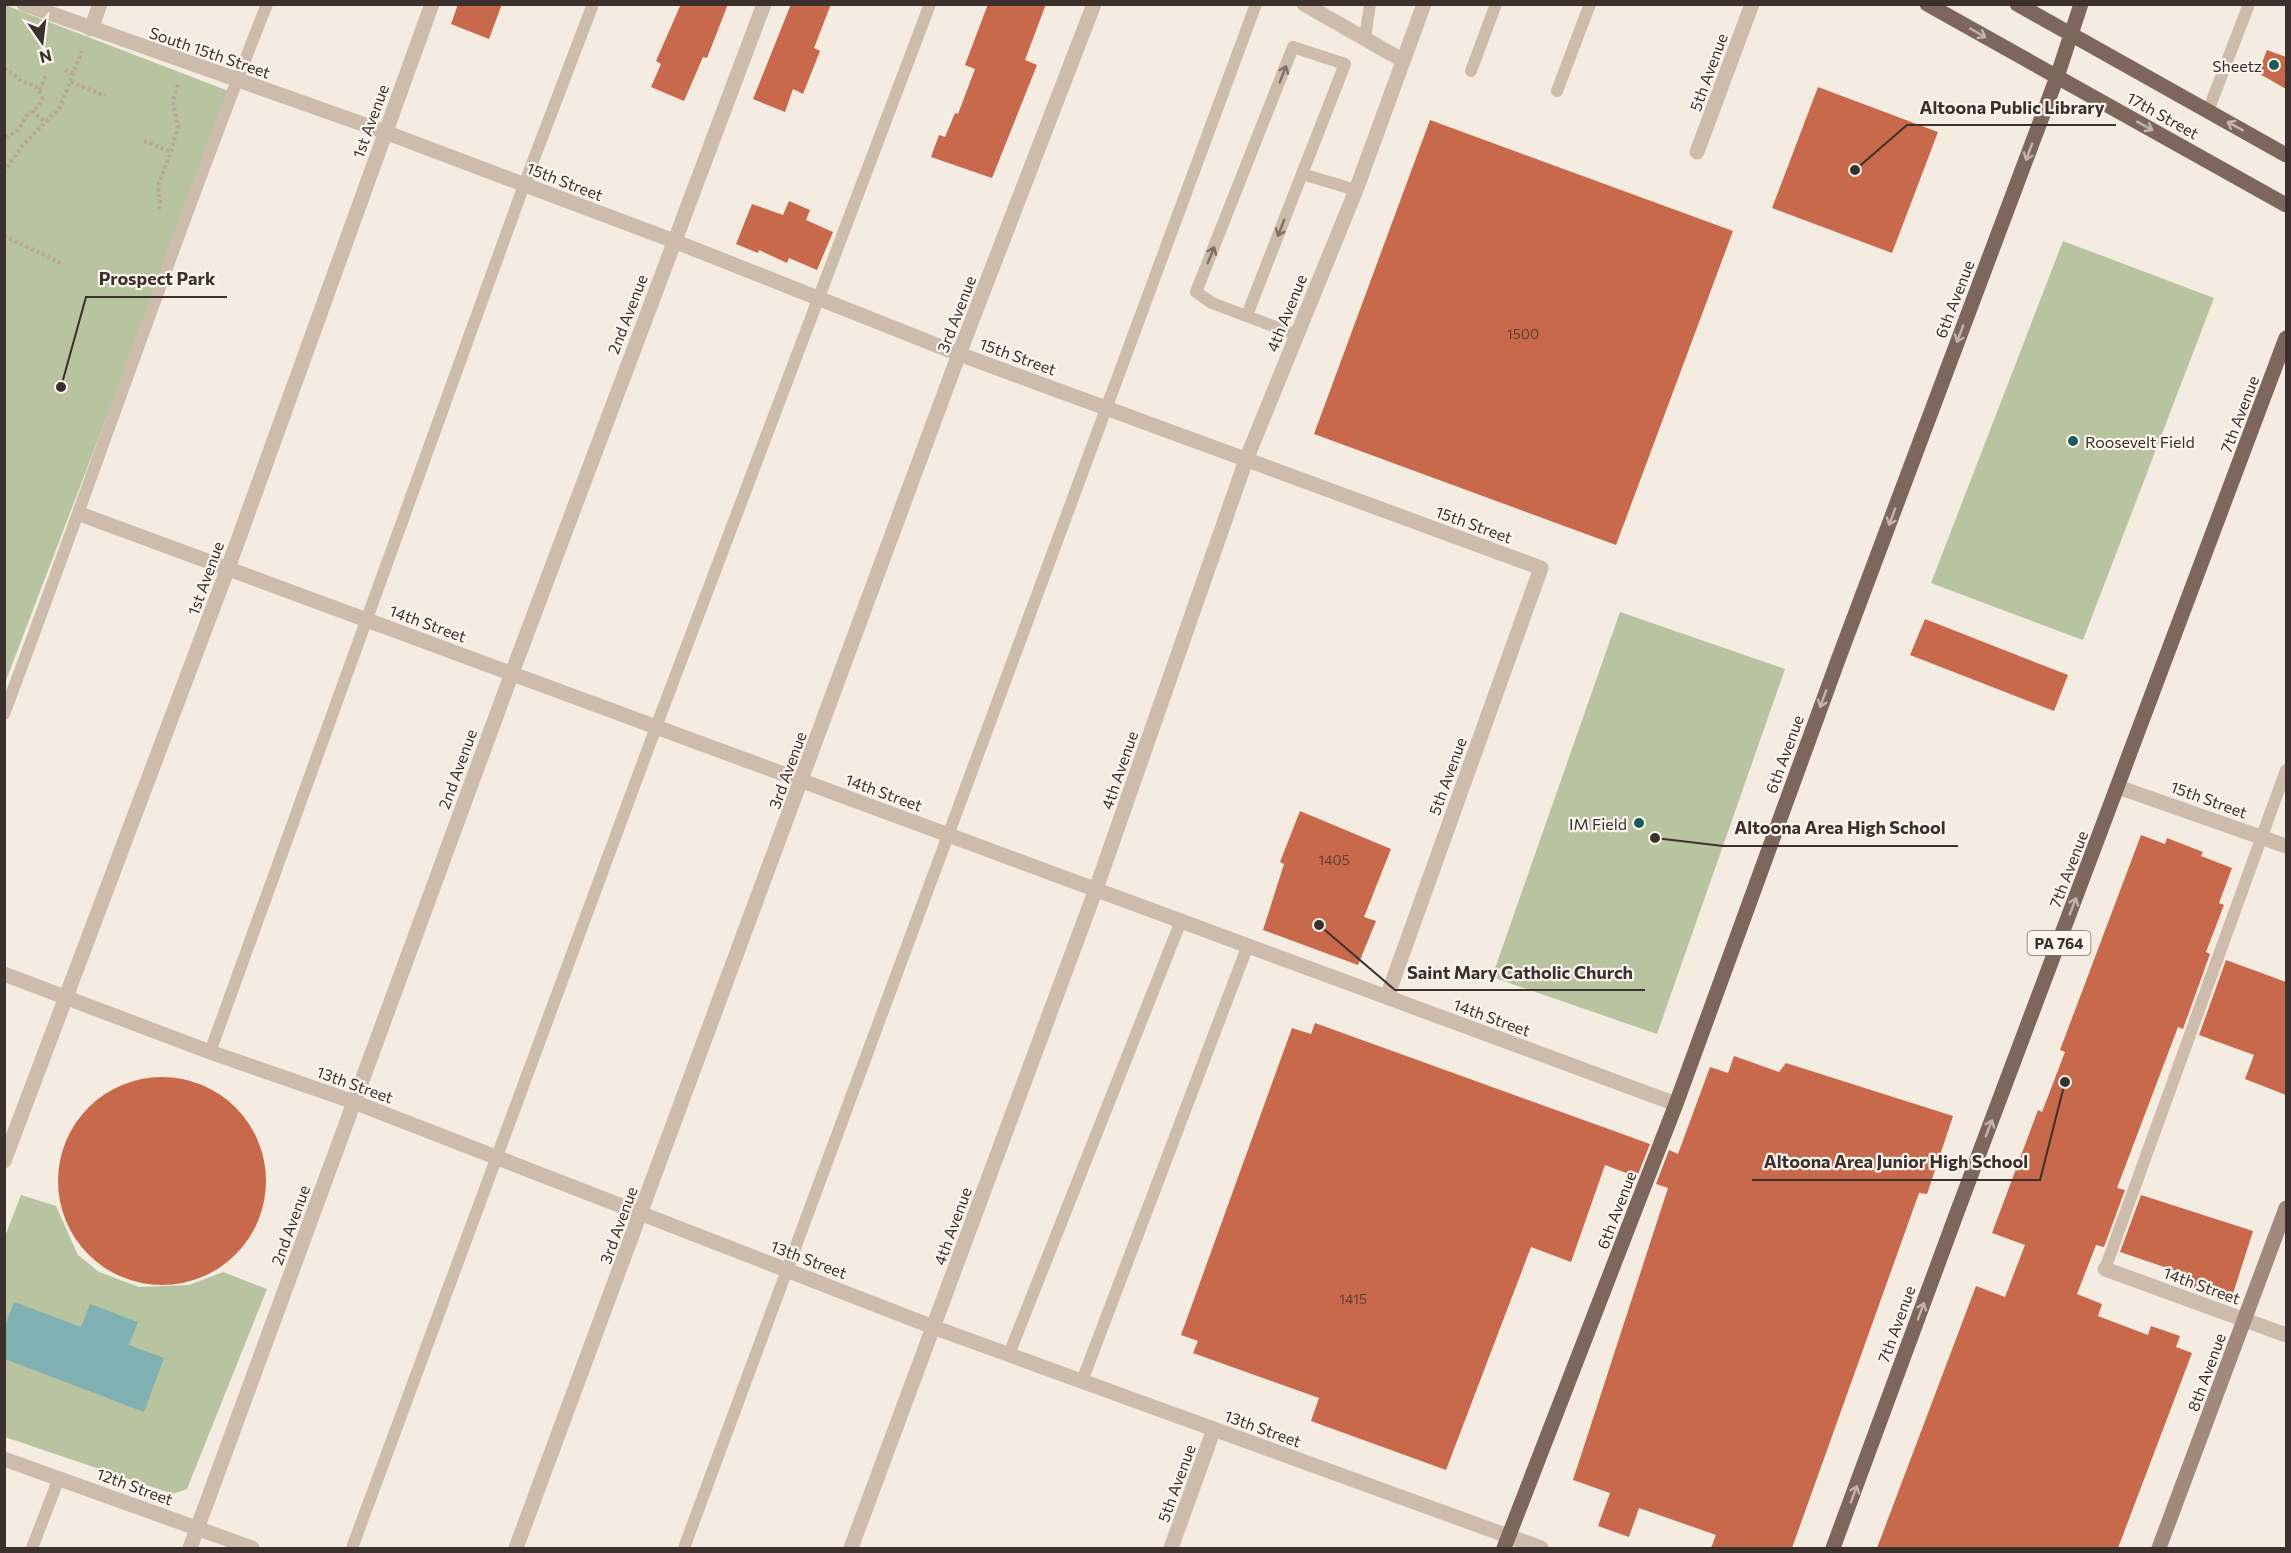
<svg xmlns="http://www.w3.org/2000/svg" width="2291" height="1553" font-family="Commissioner,sans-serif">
<rect width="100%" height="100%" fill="#f4ebe1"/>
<!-- green -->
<g fill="#b8c4a0">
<polygon points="5,5 231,92 5,683"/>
<polygon points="2063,241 2214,298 2083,640 1931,583"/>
<polygon points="1620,612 1785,669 1657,1034 1492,977"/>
<polygon points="21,1195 56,1206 78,1255 99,1272 139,1287 189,1285 223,1272 267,1289 187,1489 173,1494 5,1437 4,1239"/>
</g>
<!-- water -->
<polygon fill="#7fb0b2" points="14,1302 81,1327 90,1304 138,1322 129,1345 164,1358 144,1412 5,1359 5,1326"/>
<!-- building -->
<g fill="#c8694b">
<polygon points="458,4 502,4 489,39 451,24"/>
<polygon points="681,4 728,4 707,58 703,57 684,101 651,87 661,64 656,61"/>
<polygon points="791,4 831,4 814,48 820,51 803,94 793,89 785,112 753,99"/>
<polygon points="988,4 1046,4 1025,60 1037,65 992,178 931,157 939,135 945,137 955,113 958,114 975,69 965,65"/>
<polygon points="2267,50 2286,57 2286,89 2258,73"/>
<polygon points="1818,87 1938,132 1892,253 1772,208"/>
<polygon points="1430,120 1733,231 1616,545 1314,434"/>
<polygon points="789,201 810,210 806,220 833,232 817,270 789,258 787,263 759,250 758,253 736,244 752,204 783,215"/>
<polygon points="1925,619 2068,675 2054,711 1910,655"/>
<polygon points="1300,811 1391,849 1364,917 1376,921 1358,965 1263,930 1284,864 1280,862"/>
<polygon points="2141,835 2165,844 2167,838 2203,852 2201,856 2232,868 2219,903 2224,905 2206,952 2210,954 2183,1029 2178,1027 2117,1188 2125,1190 2104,1247 2096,1245 2077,1294 2102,1304 2098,1316 2148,1335 2151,1326 2180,1336 2176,1347 2192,1353 2118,1548 1877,1548 1976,1286 2005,1297 2025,1245 1992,1233 2038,1110 2042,1112 2065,1052 2060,1050"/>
<polygon points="2226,960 2286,982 2286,1095 2245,1079 2254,1055 2199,1035"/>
<polygon points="1315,1023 1650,1144 1637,1177 1605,1165 1571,1262 1531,1247 1446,1470 1311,1421 1319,1398 1193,1353 1198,1341 1181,1335 1292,1028 1311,1034"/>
<polygon points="1734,1056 1779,1072 1786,1063 1953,1116 1927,1194 1919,1193 1792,1548 1711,1548 1716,1535 1639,1508 1629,1537 1598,1526 1610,1493 1573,1480 1668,1188 1656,1184 1669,1150 1678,1154 1710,1067 1728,1073"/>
<circle cx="162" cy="1181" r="104"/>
<polygon points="2141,1195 2253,1231 2231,1300 2188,1286 2191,1276 2120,1252"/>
</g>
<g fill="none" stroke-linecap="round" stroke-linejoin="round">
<!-- path -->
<g stroke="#b9a596" stroke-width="4" stroke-dasharray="3 3" stroke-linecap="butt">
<path d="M4 69C10 71 11 73 16 77 25 86 38 82 42 97L38 107 28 114 18 130 4 139"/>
<polyline points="65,70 74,74"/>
<polyline points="71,82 105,96"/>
<polyline points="40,90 46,75"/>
<polyline points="32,111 45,122"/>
<polyline points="144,141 171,152"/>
<polyline points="4,172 22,146 60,107 82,51"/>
<polyline points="159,209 160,202 158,186 171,152 178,126 173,102 178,84"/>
<polyline points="4,236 63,264"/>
</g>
<!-- lane -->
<g stroke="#cdbbac" stroke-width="12">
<polyline points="1365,39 1370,4"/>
<polyline points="1471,71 1496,4"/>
<polyline points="1557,91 1590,4"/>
<polyline points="2208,111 2249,4"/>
<polyline points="1302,174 1356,190"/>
<polyline points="1247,315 1345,64 1293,47 1196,292 1212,303 1297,335"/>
<path d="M4 714C93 478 174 239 267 4"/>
<polyline points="210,1052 524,185 593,4"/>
<polyline points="2105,1269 2286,770"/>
<polyline points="1009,1354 1181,921"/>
<polyline points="1082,1381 1248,945"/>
<polyline points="32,1548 59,1478"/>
<polyline points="352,1548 656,727 930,4"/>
<polyline points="684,1548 1256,4"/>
</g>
<!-- street -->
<g stroke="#cdbbac" stroke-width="15">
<polyline points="24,4 385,132 674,241 959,354 1541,568 1387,997"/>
<polyline points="1304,4 1402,60"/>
<polyline points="91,29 100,4"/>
<polyline points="1697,152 1752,4"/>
<polyline points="80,514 1676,1104"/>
<polyline points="2118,787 2286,846"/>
<polyline points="4,974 210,1052 354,1102 933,1327 1541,1548"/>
<polyline points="4,1161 228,568 432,4"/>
<polyline points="2105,1269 2286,1335"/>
<polyline points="4,1459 252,1548"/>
<polyline points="190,1548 512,673 764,4"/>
<polyline points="516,1548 959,354 1094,4"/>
<polyline points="851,1548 1096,889 1246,460 1356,190 1424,4"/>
<polyline points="1171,1548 1214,1429"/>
</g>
<!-- secondary -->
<polyline stroke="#a18a7d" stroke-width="15" points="2159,1548 2286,1208"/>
<!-- primary -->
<g stroke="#7d675c" stroke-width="15">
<polyline points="1927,4 2286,205"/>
<polyline points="2017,4 2286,155"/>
<polyline points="1504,1548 1676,1104 1838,660 2057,77 2081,4"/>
<polyline points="1833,1548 1959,1207 2286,338"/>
</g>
</g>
<!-- one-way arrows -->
<defs><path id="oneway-shaft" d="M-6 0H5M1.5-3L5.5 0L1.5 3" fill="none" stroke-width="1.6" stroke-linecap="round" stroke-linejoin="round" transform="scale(1.5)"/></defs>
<g stroke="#c2b5ac">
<use href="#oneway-shaft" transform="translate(1978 33) rotate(30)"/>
<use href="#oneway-shaft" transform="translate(2145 126) rotate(29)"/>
<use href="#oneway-shaft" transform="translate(2235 126) rotate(-151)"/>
<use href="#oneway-shaft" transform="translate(2029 152) rotate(111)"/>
<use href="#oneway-shaft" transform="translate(1960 334) rotate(111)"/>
<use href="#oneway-shaft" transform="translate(1892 517) rotate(111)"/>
<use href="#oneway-shaft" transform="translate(1823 699) rotate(110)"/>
<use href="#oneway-shaft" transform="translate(2073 906) rotate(-69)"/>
<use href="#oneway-shaft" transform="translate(1989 1128) rotate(-69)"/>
<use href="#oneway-shaft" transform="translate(1921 1311) rotate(-70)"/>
<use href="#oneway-shaft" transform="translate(1854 1494) rotate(-70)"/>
</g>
<g stroke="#7d6f65">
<use href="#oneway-shaft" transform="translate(1283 74) rotate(-68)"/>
<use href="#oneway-shaft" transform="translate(1281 228) rotate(111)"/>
<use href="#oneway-shaft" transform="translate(1211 255) rotate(-68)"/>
</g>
<!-- markers -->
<g fill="#1f5a5e" stroke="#fbf5ee" stroke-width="2">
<circle cx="2274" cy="65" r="6"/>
<circle cx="2073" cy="441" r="6"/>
<circle cx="1639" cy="823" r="6"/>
</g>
<g text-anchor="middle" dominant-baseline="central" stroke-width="4.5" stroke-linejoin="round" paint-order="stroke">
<!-- number labels -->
<g font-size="14" fill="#5e3e33">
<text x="1523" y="333">1500</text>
<text x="1334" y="859">1405</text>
<text x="1353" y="1298">1415</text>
</g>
<!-- shield labels -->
<rect fill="#fbf5ee" stroke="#756b66" stroke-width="1.5" x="2027.5" y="931" width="63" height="24" rx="4.5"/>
<g font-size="15" font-weight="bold" fill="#3b302b">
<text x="2059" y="943">PA 764</text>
</g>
<!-- street labels -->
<g font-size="16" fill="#3b302b" stroke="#fbf5ee">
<text transform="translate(210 52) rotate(19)">South 15th Street</text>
<text transform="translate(1708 72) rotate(-70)">5th Avenue</text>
<text transform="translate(2163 115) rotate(29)">17th Street</text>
<text transform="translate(370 121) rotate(-70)">1st Avenue</text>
<text transform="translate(565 181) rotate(21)">15th Street</text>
<text transform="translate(1954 299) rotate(-69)">6th Avenue</text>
<text transform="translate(1286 313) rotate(-68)">4th Avenue</text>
<text transform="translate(627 314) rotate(-69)">2nd Avenue</text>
<text transform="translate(956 314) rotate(-69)">3rd Avenue</text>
<text transform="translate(1018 356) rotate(20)">15th Street</text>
<text transform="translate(2239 414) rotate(-69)">7th Avenue</text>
<text transform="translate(1474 524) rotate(20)">15th Street</text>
<text transform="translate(205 578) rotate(-70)">1st Avenue</text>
<text transform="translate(428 623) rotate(20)">14th Street</text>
<text transform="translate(1784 754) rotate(-70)">6th Avenue</text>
<text transform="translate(457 769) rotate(-70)">2nd Avenue</text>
<text transform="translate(787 770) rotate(-70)">3rd Avenue</text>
<text transform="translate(1119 770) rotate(-71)">4th Avenue</text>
<text transform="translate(1447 776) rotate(-70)">5th Avenue</text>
<text transform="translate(884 792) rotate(20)">14th Street</text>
<text transform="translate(2209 799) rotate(20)">15th Street</text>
<text transform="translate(2068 869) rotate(-69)">7th Avenue</text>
<text transform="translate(1492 1017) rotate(20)">14th Street</text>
<text transform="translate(355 1084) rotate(20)">13th Street</text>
<text transform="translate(1616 1210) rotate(-69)">6th Avenue</text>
<text transform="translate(290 1225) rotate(-70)">2nd Avenue</text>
<text transform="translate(618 1225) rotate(-70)">3rd Avenue</text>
<text transform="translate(952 1226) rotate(-70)">4th Avenue</text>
<text transform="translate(809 1259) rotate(21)">13th Street</text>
<text transform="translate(2202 1285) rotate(20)">14th Street</text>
<text transform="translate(1896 1324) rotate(-70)">7th Avenue</text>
<text transform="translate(2206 1372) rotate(-70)">8th Avenue</text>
<text transform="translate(1263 1428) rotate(20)">13th Street</text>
<text transform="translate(1176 1483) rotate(-70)">5th Avenue</text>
<text transform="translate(135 1486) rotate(20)">12th Street</text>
</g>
<!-- poi labels -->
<g font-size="16" fill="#3b302b" stroke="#fbf5ee" text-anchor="end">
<text x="2262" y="65">Sheetz</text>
<text x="2085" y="441" text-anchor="start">Roosevelt Field</text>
<text x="1627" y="823">IM Field</text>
</g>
</g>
<!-- callouts -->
<path fill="none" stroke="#3b302b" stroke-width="2" d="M1855 170L1907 125H2116M61 387L86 297H227M1655 838L1723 846H1958M1319 925L1395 990H1645M2065 1082L2040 1180H1752"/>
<g fill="#3b302b" stroke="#fbf5ee" stroke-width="2">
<circle cx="1855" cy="170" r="6"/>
<circle cx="61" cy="387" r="6"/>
<circle cx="1655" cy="838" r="6"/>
<circle cx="1319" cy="925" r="6"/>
<circle cx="2065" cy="1082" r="6"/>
</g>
<g font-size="18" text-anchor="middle" font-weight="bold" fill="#3b302b" stroke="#fbf5ee" stroke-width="4.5" stroke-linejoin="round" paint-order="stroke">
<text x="2012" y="114">Altoona Public Library</text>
<text x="157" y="285">Prospect Park</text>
<text x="1840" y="834">Altoona Area High School</text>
<text x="1520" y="979">Saint Mary Catholic Church</text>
<text x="1896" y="1168">Altoona Area Junior High School</text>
</g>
<!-- border -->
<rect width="2291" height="1553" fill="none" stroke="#3b302b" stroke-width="12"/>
<!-- north arrow -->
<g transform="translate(42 42) rotate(166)" stroke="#fbf5ee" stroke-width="4.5" paint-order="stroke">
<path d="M0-4.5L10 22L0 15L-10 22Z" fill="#3b302b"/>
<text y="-9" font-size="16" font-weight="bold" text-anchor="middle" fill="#3b302b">N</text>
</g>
</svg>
